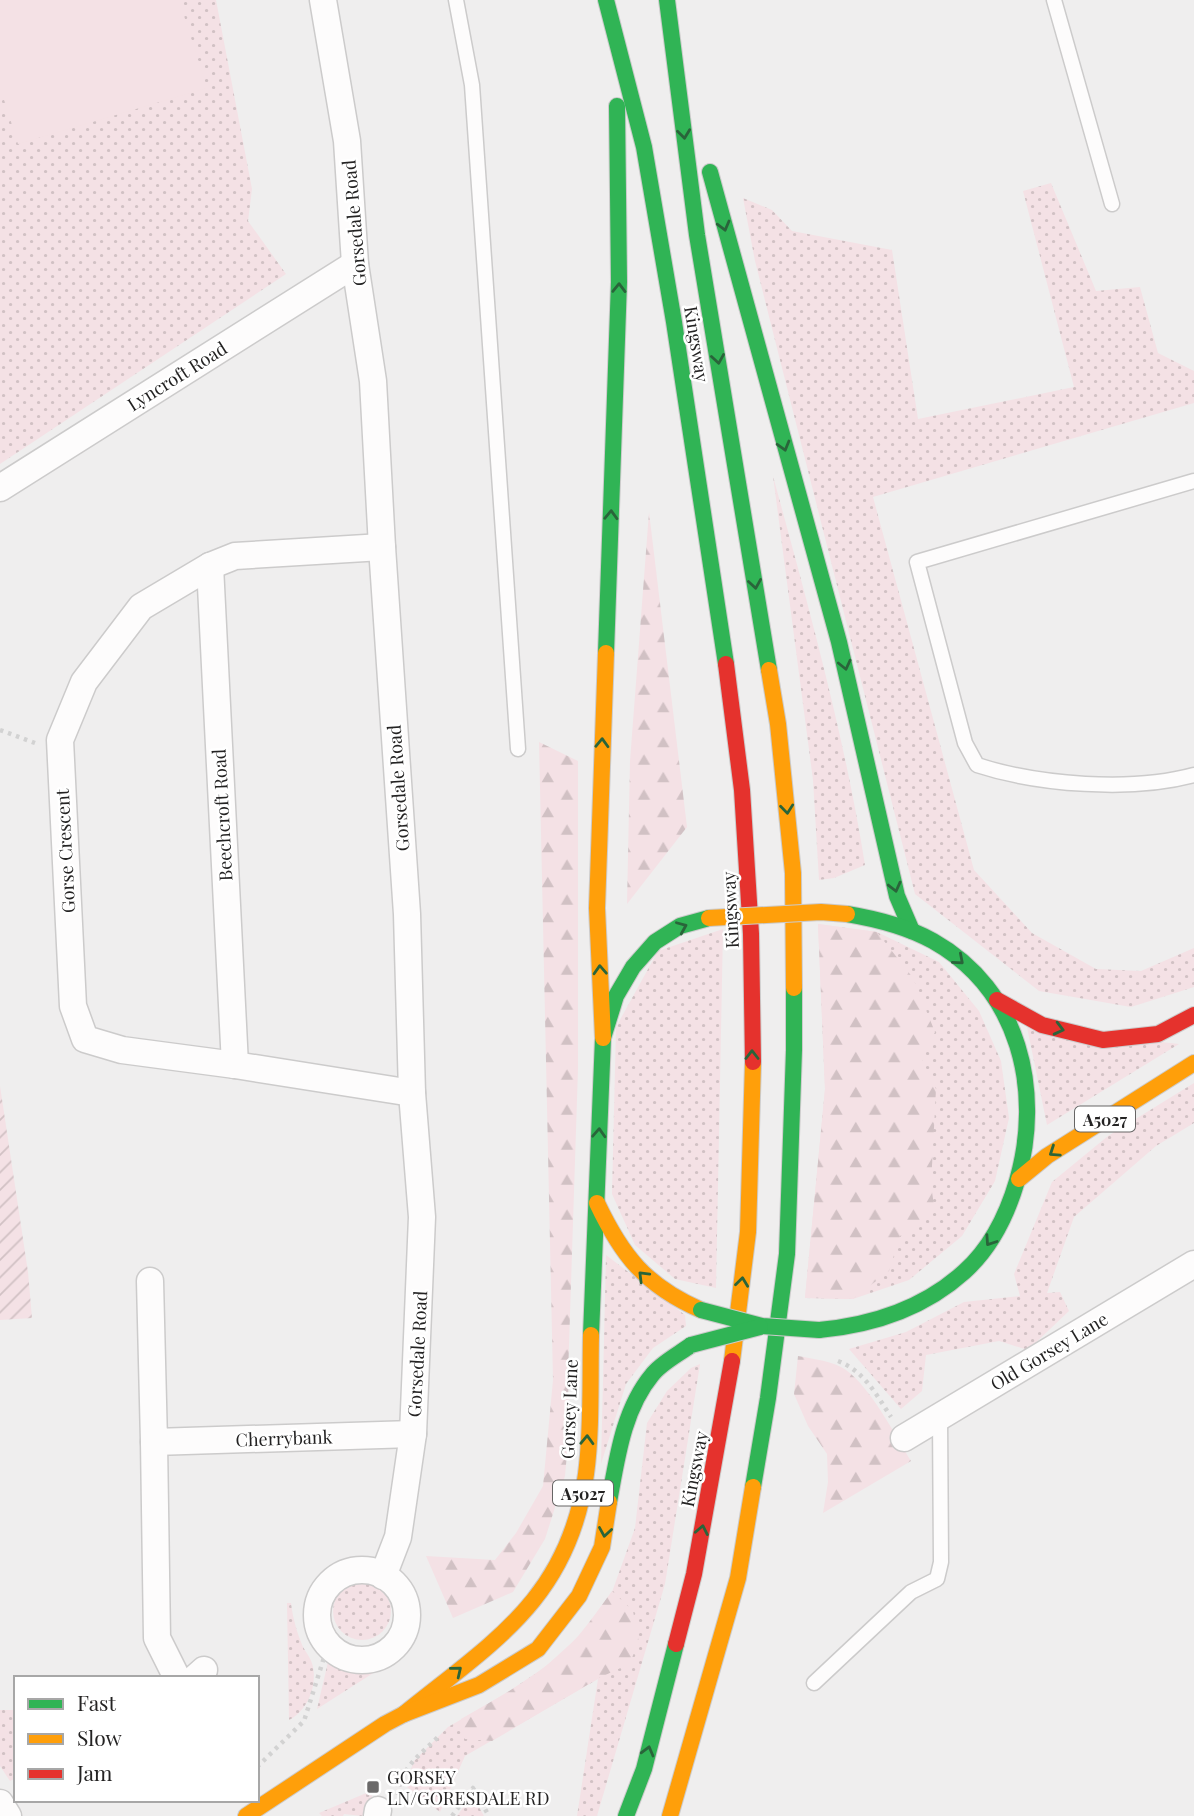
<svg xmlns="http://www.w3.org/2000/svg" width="1194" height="1816" font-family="'Playfair Display',serif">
<defs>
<pattern id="grass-dots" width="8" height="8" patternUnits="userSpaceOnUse" patternTransform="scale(1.75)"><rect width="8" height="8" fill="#f4e1e5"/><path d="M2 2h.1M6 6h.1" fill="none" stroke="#d1c1c4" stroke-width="1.8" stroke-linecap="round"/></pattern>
<pattern id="forest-firs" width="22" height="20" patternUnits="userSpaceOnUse" patternTransform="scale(1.75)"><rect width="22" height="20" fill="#f4e1e5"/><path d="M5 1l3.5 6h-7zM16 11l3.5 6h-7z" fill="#d1c1c4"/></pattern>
<pattern id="garden-furrows" width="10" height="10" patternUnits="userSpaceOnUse" patternTransform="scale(1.75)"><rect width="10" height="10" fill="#f4e1e5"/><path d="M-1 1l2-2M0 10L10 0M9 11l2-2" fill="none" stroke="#d1c1c4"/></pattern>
</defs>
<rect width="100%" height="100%" fill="#efeeee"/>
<!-- grass -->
<g fill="url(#grass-dots)">
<polygon points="0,0 216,0 252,189 248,221 286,274 0,464"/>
<polygon points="1051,183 1096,291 1140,287 1158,353 1194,371 1194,403 873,497 974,870 1032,933 1096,969 1141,971 1194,948 1194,987 1131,1007 1039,991 915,894 755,261 743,198 772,210 792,231 892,250 918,419 1074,387 1023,191"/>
<path d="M773 476C808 605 844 733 865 865L834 878 819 880 813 780Z"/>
<polygon points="818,924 877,932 939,962 979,1011 1001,1061 1009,1118 995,1181 962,1236 909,1280 853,1299 805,1298 825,1089"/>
<polygon points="723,929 716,1288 675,1279 635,1245 612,1194 616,1027 658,951"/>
<polygon points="1027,1027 1179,1044 1047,1125"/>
<polygon points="1194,1083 1194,1123 1156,1146 1074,1217 1047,1293 1060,1292 1069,1311 1028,1350 999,1341 926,1355 922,1391 901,1409 849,1349 906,1332 964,1302 1020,1296 1014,1274 1052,1182 1108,1136"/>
<polygon points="606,1255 685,1315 686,1326 653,1348 626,1384 601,1464"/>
<polygon points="700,1364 665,1584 597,1816 577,1816 598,1679 465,1756 440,1812 407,1787 413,1762 448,1727 505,1694 545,1667 579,1636 612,1592 635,1528 647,1423 667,1391 691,1368"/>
<circle cx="362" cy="1611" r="29"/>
<path d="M287 1603H291C293 1619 297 1633 303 1647 307 1654 312 1660 313 1667 317 1687 307 1711 289 1720Z"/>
<polygon points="328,1662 349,1670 378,1670 317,1709"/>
<polygon points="0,1710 16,1710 16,1778 10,1781 0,1766"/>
<path d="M371 1791C374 1802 370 1808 362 1816L344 1814 343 1816H322L319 1813Z"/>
<polygon points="472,1795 484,1816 457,1816"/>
</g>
<!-- forest -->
<g fill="url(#forest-firs)">
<polygon points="649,512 687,827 627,904 630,761"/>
<polygon points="539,742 578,761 578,1069 568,1376 569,1431 565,1476 545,1539 513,1592 453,1618 426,1556 495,1560 516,1533 543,1486 553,1380"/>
<polygon points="818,924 877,932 913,978 935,1032 922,1060 936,1089 931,1185 935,1212 900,1236 889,1271 853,1299 805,1298 825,1089"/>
<path d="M798 1356C813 1359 834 1361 846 1370 871 1388 895 1435 911 1461L823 1513 828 1482 827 1454 808 1426 794 1394Z"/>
<path d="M612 1591 633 1611 639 1642 629 1664 599 1678 492 1741 465 1739 461 1719C503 1695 548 1671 579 1635 591 1621 601 1606 612 1591Z"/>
</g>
<!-- garden -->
<polygon fill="url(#garden-furrows)" points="0,1086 28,1272 32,1318 0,1320"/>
<!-- pitch -->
<polygon fill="#f4e1e5" points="0,0 179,0 207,88 18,144 0,87"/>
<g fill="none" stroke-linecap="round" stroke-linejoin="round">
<defs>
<g id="lane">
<polyline points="456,0 472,85 518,749"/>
<polyline points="1054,0 1112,204"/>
<path d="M1194 481 917 562 965 743 977 765C1038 785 1132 792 1194 775"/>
<polyline points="814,1683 911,1592 937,1579 941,1562 940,1417"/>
</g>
<g id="street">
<polyline points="323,0 347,141 355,264 373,381 382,547 407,914 412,1093 422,1217 413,1434 398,1537 383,1576"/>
<polyline points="0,488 355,264"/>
<polyline points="382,547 235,556 210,566 141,607 84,682 60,740 73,1006 85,1039 122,1050 235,1065 412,1093"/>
<polyline points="210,566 235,1065"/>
<polyline points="150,1281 154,1442 413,1434"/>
<polyline points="904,1438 1194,1264"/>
<polyline points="154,1442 157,1638 177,1678"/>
<circle cx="362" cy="1615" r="45"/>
<polyline points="195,1678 204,1670"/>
<polyline points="0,1803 8,1816"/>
<polyline points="377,1816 378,1810"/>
</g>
<g id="fast">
<polyline points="606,0 644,147 674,322 726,664"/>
<polyline points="667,0 697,235 769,670"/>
<polyline points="710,172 839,642 897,896 912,931"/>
<polyline points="606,653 619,282 617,106"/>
<path d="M819 1330C873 1325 923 1309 964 1272 991 1248 1007 1215 1017 1181 1043 1091 1020 990 933 941 906 926 877 919 847 914"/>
<polyline points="591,1335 603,1038 616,996 633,967 655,942 680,926 709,918"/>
<polyline points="753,1487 768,1398 787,1254 794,1050 794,988"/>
<path d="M609 1502C617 1459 623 1410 652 1375 661 1363 679 1354 691 1345"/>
<polyline points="626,1816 644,1769 676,1644"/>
</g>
<g id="slow">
<polyline points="769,670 778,724 793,873 794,988"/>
<polyline points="603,1038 597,908 606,653"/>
<polyline points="1019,1179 1047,1156 1194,1063"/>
<path d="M597 1203C622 1256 646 1286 701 1310"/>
<polyline points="732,1361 748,1232 753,1062"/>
<path d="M404 1714C493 1642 569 1598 586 1474 592 1430 590 1380 591 1335"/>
<polyline points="246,1816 385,1724 404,1714 479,1685 538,1649 579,1596 602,1547 609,1502"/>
<polyline points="670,1816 738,1578 753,1487"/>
</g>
<g id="jam">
<polyline points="726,664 742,790 751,934 753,1062"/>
<polyline points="997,1000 1042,1025 1103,1040 1158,1034 1194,1015"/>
<polyline points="676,1644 694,1574 732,1361"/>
</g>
</defs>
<!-- lane casing -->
<use href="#lane" stroke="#cccbcb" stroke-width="17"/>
<!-- street casing -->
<use href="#street" stroke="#cccbcb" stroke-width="29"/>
<!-- fast casing -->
<use href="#fast" stroke="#cccbcb" stroke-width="18"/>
<!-- slow casing -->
<use href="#slow" stroke="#cccbcb" stroke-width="18"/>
<!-- jam casing -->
<use href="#jam" stroke="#cccbcb" stroke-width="18"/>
<!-- path -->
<g stroke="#d2d2d2" stroke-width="4.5" stroke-dasharray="3.5 5" stroke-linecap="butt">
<polyline points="0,730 35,743"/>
<path d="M838 1361C864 1371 876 1394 891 1417"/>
<polyline points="257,1767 304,1721 328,1645"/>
<path d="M398 1795C399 1769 421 1754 439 1736"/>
<polyline points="452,1816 473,1788 489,1816"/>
</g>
<!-- lane -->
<use href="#lane" stroke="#fdfcfc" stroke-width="14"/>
<!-- street -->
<use href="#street" stroke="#fdfcfc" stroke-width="26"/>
<!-- fast -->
<use href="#fast" stroke="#30b455" stroke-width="16"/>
<!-- slow -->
<use href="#slow" stroke="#ff9f0a" stroke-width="16"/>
<!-- jam -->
<use href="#jam" stroke="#e5322d" stroke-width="16"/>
<defs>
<g id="fast-bridge">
<polyline points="701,1310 762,1326 819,1330"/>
<polyline points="691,1345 760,1327"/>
</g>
<polyline id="slow-bridge" points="709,918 821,912 847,914"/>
</defs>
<!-- fast-bridge casing -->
<use href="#fast-bridge" stroke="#cccbcb" stroke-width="18" stroke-linecap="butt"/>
<!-- slow-bridge casing -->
<use href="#slow-bridge" stroke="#cccbcb" stroke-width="18" stroke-linecap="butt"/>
<!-- fast-bridge -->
<use href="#fast-bridge" stroke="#30b455" stroke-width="16"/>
<!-- slow-bridge -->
<use href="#slow-bridge" stroke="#ff9f0a" stroke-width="16"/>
</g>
<!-- one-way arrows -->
<defs><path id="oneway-chevron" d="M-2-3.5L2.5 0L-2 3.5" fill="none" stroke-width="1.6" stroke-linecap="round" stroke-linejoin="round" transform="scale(1.75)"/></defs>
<g stroke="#29643a">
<use href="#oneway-chevron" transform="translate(684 134) rotate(83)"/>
<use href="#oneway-chevron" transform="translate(724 226) rotate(75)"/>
<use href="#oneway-chevron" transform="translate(619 288) rotate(-89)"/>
<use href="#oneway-chevron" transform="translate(718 359) rotate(81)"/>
<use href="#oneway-chevron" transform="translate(784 446) rotate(74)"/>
<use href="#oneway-chevron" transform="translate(611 515) rotate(-88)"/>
<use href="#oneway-chevron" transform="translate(755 584) rotate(81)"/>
<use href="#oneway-chevron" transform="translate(845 665) rotate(77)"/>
<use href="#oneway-chevron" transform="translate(602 743) rotate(-88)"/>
<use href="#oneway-chevron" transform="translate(787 809) rotate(84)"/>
<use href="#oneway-chevron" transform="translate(895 887) rotate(76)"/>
<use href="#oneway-chevron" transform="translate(682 927) rotate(-23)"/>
<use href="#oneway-chevron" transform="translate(959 960) rotate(41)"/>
<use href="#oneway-chevron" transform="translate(600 970) rotate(-93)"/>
<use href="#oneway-chevron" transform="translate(1059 1029) rotate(14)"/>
<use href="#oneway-chevron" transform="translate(752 1055) rotate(-90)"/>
<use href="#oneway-chevron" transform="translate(599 1133) rotate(-87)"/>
<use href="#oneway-chevron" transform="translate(1054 1152) rotate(146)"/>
<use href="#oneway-chevron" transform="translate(990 1241) rotate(124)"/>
<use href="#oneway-chevron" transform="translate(643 1276) rotate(-135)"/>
<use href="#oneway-chevron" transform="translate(742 1282) rotate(-83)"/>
<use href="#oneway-chevron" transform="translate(587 1440) rotate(-88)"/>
<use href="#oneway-chevron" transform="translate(702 1530) rotate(-79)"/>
<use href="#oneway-chevron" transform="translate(605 1532) rotate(99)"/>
<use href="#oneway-chevron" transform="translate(457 1671) rotate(-39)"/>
<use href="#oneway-chevron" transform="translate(648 1751) rotate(-75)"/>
</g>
<!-- markers -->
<rect fill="#6b6a6a" stroke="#fff" stroke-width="2.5" x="366" y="1780" width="14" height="14" rx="3.5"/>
<g text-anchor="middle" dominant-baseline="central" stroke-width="5" stroke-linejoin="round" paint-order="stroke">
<!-- shield labels -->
<g fill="#fff" stroke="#666565" stroke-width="2">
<rect x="1075" y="1106.5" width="60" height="25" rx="5"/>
<rect x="553" y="1480.5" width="60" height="25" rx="5"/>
</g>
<g font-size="16" font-weight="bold" fill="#242323">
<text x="1105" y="1119">A5027</text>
<text x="583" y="1493">A5027</text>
</g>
<!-- street labels -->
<g font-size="18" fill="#242323" stroke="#fff">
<text transform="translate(354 223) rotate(-95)">Gorsedale Road</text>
<text transform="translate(697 344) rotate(81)">Kingsway</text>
<text transform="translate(177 376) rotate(-32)">Lyncroft Road</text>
<text transform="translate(398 788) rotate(-94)">Gorsedale Road</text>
<text transform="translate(222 815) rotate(-93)">Beechcroft Road</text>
<text transform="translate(65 851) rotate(-93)">Gorse Crescent</text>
<text transform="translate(730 910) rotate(-93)">Kingsway</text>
<text transform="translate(1049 1351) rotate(-31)">Old Gorsey Lane</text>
<text transform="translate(417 1354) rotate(-87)">Gorsedale Road</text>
<text transform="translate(569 1409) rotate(-88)">Gorsey Lane</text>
<text transform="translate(284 1438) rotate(-2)">Cherrybank</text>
<text transform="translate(694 1469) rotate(-79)">Kingsway</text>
</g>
<!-- poi labels -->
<g font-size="18" fill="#242323" stroke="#fff" text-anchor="start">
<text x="387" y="1777">GORSEY<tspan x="387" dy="21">LN/GORESDALE RD</tspan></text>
</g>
</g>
<!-- legend -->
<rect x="14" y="1676" width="245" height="126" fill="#ffffff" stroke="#a7a7a7" stroke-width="2"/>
<rect x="28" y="1699" width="35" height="10" fill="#30b455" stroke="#a7a7a7" stroke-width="2"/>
<text x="77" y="1711" font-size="21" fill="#242323">Fast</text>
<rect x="28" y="1734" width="35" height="10" fill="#ff9f0a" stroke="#a7a7a7" stroke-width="2"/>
<text x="77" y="1746" font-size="21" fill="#242323">Slow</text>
<rect x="28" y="1769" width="35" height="10" fill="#e5322d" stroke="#a7a7a7" stroke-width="2"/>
<text x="77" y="1781" font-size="21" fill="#242323">Jam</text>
</svg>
